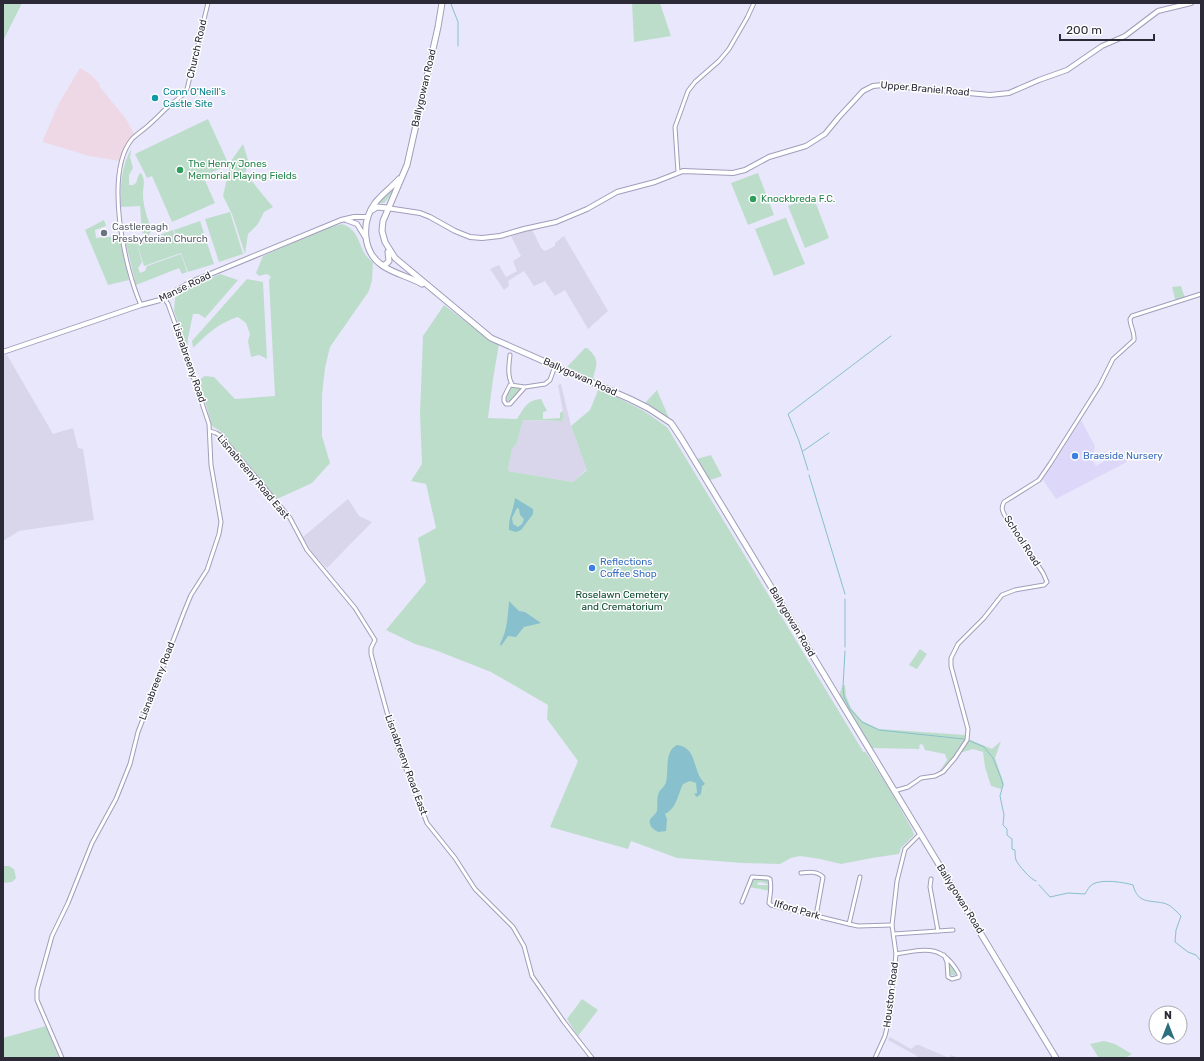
<svg xmlns="http://www.w3.org/2000/svg" width="1204" height="1061" font-family="Rubik,sans-serif">
<rect width="100%" height="100%" fill="#e9e7fb"/>
<!-- built -->
<polygon fill="#ddd8f9" points="1081,420 1095,446 1092,460 1096,466 1120,452 1127,462 1056,499 1043,480"/>
<!-- industrial -->
<g fill="#d9d6eb">
<polygon points="532,229 541,248 545,251 555,246 555,243 564,236 608,311 588,329 565,290 555,296 545,281 534,286 524,271 508,281 509,286 504,290 490,269 499,265 506,277 517,271 513,261 521,256 511,236"/>
<polygon points="7,355 53,434 73,428 78,448 83,449 94,520 19,531 3,541 3,356"/>
<polygon points="561,384 571,426 587,469 573,482 508,471 512,449 517,443 523,420 544,421 563,420 564,417 558,385"/>
<polygon points="348,499 359,516 372,522 327,568 313,554 303,537"/>
<polygon points="890,1037 911,1049 916,1045 919,1045 949,1058 951,1055 959,1058 918,1058 917,1056 888,1040"/>
</g>
<!-- education -->
<polygon fill="#efd8e5" points="80,68 91,75 100,84 99,86 126,119 135,135 128,143 120,161 89,156 43,142 43,140 58,105"/>
<!-- green -->
<g fill="#bdddcb">
<polygon points="3,3 22,3 3,41"/>
<polygon points="632,3 660,3 671,36 634,42"/>
<polygon points="208,119 229,165 203,176 215,203 172,222 152,176 147,178 135,154"/>
<polygon points="243,144 249,163 245,173 273,207 264,212 258,224 248,234 245,254 232,214 223,196 231,161"/>
<path d="M131 149V151L130 157 133 168 129 175V185H133L136 183 139 174 141 173C146 181 143 186 143 195 143 206 148 219 151 229L150 233 148 236 142 232 140 206 121 207C120 186 121 168 131 149Z"/>
<polygon points="758,173 774,215 748,225 731,183"/>
<polygon points="391,189 393,193 384,203 377,203"/>
<polygon points="813,196 829,238 805,248 788,206"/>
<polygon points="230,212 243,254 219,262 205,219"/>
<polygon points="785,218 786,218 805,264 774,276 755,229"/>
<polygon points="104,220 106,226 95,230 96,238 120,236 121,246 129,280 108,285 85,230"/>
<polygon points="200,221 214,264 188,272 181,253 144,266 137,243 173,230 179,247 174,230"/>
<path d="M342 224C363 231 357 252 373 262L372 280 369 291 330 347 325 368 322 395V436L330 463 312 483 277 499 220 431 212 426 199 380 205 376 214 377 235 399 275 396 269 280 271 277 267 274 259 276 256 273 263 256 327 228Z"/>
<polygon points="135,236 142,262 138,268 140,273 145,271 147,266 181,254 187,272 182,274 179,268 136,285 125,240"/>
<polygon points="220,274 238,280 205,318 199,314 193,314 188,338 187,350 174,311 175,298 189,288"/>
<path d="M247 279 263 282 267 359 259 355 251 357 248 341 250 334 246 323 238 317C220 322 206 335 193 348L192 341Z"/>
<polygon points="1181,286 1185,298 1177,300 1175,299 1172,287"/>
<path d="M444 305 487 338 499 344 493 379 488 418 517 419C524 408 527 400 541 399L547 411 543 412V419L560 418V413L563 411 564 417 562 421 523 420 517 443 512 449 508 471 573 482 587 470 571 426 590 410 599 388 644 411 667 427 864 753 865 751 890 790 912 829 914 835 901 848 899 854 872 858 841 864 820 859 800 856 791 858 780 864 743 863 677 858 631 841 628 849 550 827 578 761 547 719 548 705 491 672 435 650 415 644 386 630 426 582 418 538 436 528 426 484 411 481 422 464 420 414 423 336Z"/>
<path d="M585 348H587C600 359 597 364 593 379L567 367Z"/>
<polygon points="511,386 521,388 521,389 511,401 507,401 505,398"/>
<polygon points="657,390 669,418 645,403"/>
<polygon points="711,455 722,476 710,480 697,459"/>
<polygon points="920,649 927,654 917,669 909,665"/>
<polygon points="843,685 845,685 846,696 851,708 862,721 879,729 966,735 966,738 992,749 1001,741 995,758 1004,784 1001,789 991,786 985,767 983,752 973,749 963,752 958,751 943,770 939,772 947,760 945,754 925,750 923,745 920,744 919,749 872,748 839,695"/>
<polygon points="9,866 14,869 16,878 12,882 3,883 3,866"/>
<polygon points="753,879 768,880 770,885 761,882 757,883 758,885 770,885 770,891 749,887"/>
<polygon points="948,960 957,973 955,975 949,975"/>
<polygon points="582,999 598,1010 578,1036 567,1019"/>
<polygon points="46,1026 59,1058 3,1058 3,1038"/>
<polygon points="1104,1041 1115,1044 1132,1054 1125,1058 1099,1058 1090,1044"/>
</g>
<!-- water -->
<g fill="#88c0cd" fill-rule="evenodd">
<path d="M515 498 533 509V514L521 530 516 532 509 530C508 518 514 509 515 498ZM517 508 519 509 520 515 524 519 522 524 518 527 513 524 512 518Z"/>
<path d="M509 601 519 611 525 612 541 623 524 627 516 637 508 636 501 646 500 644C507 631 508 616 509 601Z"/>
<path d="M677 745C693 747 693 760 698 773 699 777 702 780 705 784L702 786 701 794 697 797 694 794 697 793 696 783 690 781 683 784C678 794 677 808 665 814L667 819 666 831 658 832C655 830 651 828 650 824 648 818 655 816 657 811 658 805 656 799 659 792 661 789 665 786 666 782 669 771 664 751 677 745Z"/>
</g>
<g fill="none" stroke-linecap="round" stroke-linejoin="round">
<!-- stream -->
<g stroke="#88c0cd" stroke-width="1">
<polyline points="451,4 458,22 458,46"/>
<polyline points="803,451 829,433"/>
<polyline points="808,470 799,441 788,414 891,336"/>
<polyline points="809,475 845,594"/>
<polyline points="845,599 845,647"/>
<polyline points="845,651 843,687 844,697 850,709 862,722 879,730 964,739"/>
<path d="M970 741 984 747 993 758 1001 778 1003 785 1000 796 1004 815 1003 825 1007 829V835L1012 839V849L1015 850C1015 853 1015 857 1016 860 1018 865 1031 880 1036 881"/>
<path d="M1039 885 1050 897 1068 893 1085 894C1087 891 1089 886 1093 884 1102 879 1123 882 1133 885 1138 904 1149 900 1163 903 1170 904 1176 911 1181 916L1176 930 1175 942 1188 952 1196 955 1201 961"/>
</g>
<defs>
<g id="minor">
<polyline points="678,172 675,127 688,91 695,82 719,61 729,49 747,18 754,3"/>
<path d="M141 305C124 267 104 173 132 139 138 133 145 129 151 123 158 117 164 110 171 104 177 100 183 96 187 89L208 3"/>
<path d="M510 355C509 364 507 376 512 384"/>
<polyline points="525,387 510,385 504,397 504,401 506,404 510,404 525,387 545,384 550,380 555,366"/>
<polyline points="210,431 216,433 221,436 290,518 307,550 355,608 375,640 371,648 371,654 394,738 427,823 455,858 475,889 513,927 524,946 532,976 564,1022 592,1058"/>
<path d="M894 791 908 787 921 778 935 776 943 772 955 758 967 740 968 729 951 666V658L958 644 984 618 1002 595 1015 590 1044 585 1047 582 1043 573 1005 516C1002 510 1001 508 1004 502L1039 480 1050 464 1100 385 1113 359 1134 340C1135 332 1130 326 1130 319L1132 316 1201 294"/>
<path d="M801 873C809 872 817 871 823 877L816 916"/>
<polyline points="931,879 930,887 938,931"/>
<path d="M742 902 752 877 768 878 770 879C772 888 770 894 769 903L771 905 849 924 858 926 892 925"/>
<polyline points="849,924 860,877"/>
<polyline points="894,934 953,930"/>
<path d="M896 954C926 949 942 944 959 974V977L952 979 948 977 947 962 944 955"/>
<polyline points="62,1058 37,1000 37,990 52,936 68,903 92,843 116,799 130,764 138,732 184,612 191,595 207,570 219,534 221,522 211,465 209,424 177,329 168,304 164,298"/>
<polyline points="875,1058 885,1036 890,1015 896,954 892,925 897,881 905,849 920,834"/>
</g>
<g id="tertiary">
<polyline points="387,208 420,213 430,217 455,231 470,237 482,238 500,236 524,229 556,222 587,209 617,192 655,182 683,171 733,173 745,170 769,157 806,146 825,134 839,117 863,91 873,86 883,85 990,95 1009,93 1039,80 1067,70 1102,46 1125,36 1158,11 1191,3"/>
<polyline points="346,220 357,224 365,237"/>
<polyline points="3,352 141,305 160,300 191,282 341,220 354,217 368,217"/>
</g>
<g id="primary">
<polyline points="442,3 438,27 407,165 383,221 382,231 385,242 395,258 491,338 630,399 648,408 671,423 681,438 1056,1058"/>
<path d="M399 179C392 187 382 194 375 203 361 222 362 252 383 266 395 274 410 277 422 284"/>
<polyline points="372,210 377,207 387,208"/>
<polyline points="382,265 385,265 389,261 388,252"/>
</g>
</defs>
<!-- minor casing -->
<use href="#minor" stroke="#a19dbc" stroke-width="5"/>
<!-- tertiary casing -->
<use href="#tertiary" stroke="#a19dbc" stroke-width="6"/>
<!-- primary casing -->
<use href="#primary" stroke="#a19dbc" stroke-width="7"/>
<!-- minor -->
<use href="#minor" stroke="#fff" stroke-width="3"/>
<!-- tertiary -->
<use href="#tertiary" stroke="#fff" stroke-width="4"/>
<!-- primary -->
<use href="#primary" stroke="#fff" stroke-width="5"/>
</g>
<!-- markers -->
<circle fill="#0f9aa8" stroke="#fff" stroke-width="1.5" cx="155" cy="98" r="4"/>
<g fill="#2e9e5b" stroke="#fff" stroke-width="1.5">
<circle cx="180" cy="170" r="4"/>
<circle cx="753" cy="199" r="4"/>
</g>
<circle fill="#6b7280" stroke="#fff" stroke-width="1.5" cx="104" cy="233" r="4"/>
<g fill="#3f7fe0" stroke="#fff" stroke-width="1.5">
<circle cx="1075" cy="456" r="4"/>
<circle cx="592" cy="568" r="4"/>
</g>
<g text-anchor="middle" dominant-baseline="central" stroke-width="3" stroke-linejoin="round" paint-order="stroke">
<!-- street labels -->
<g font-size="10" fill="#2c2a37" stroke="#fff">
<text transform="translate(197 49) rotate(-77)">Church Road</text>
<text transform="translate(424 88) rotate(-77)">Ballygowan Road</text>
<text transform="translate(925 89) rotate(5)">Upper Braniel Road</text>
<text transform="translate(185 287) rotate(-26)">Manse Road</text>
<text transform="translate(189 363) rotate(71)">Lisnabreeny Road</text>
<text transform="translate(580 377) rotate(24)">Ballygowan Road</text>
<text transform="translate(253 477) rotate(50)">Lisnabreeny Road East</text>
<text transform="translate(1022 541) rotate(57)">School Road</text>
<text transform="translate(792 622) rotate(59)">Ballygowan Road</text>
<text transform="translate(157 681) rotate(-69)">Lisnabreeny Road</text>
<text transform="translate(406 765) rotate(70)">Lisnabreeny Road East</text>
<text transform="translate(960 899) rotate(58)">Ballygowan Road</text>
<text transform="translate(797 910) rotate(16)">Ilford Park</text>
<text transform="translate(891 995) rotate(-83)">Houston Road</text>
</g>
<!-- culture labels -->
<g font-size="10" fill="#0d838f" stroke="#fff" text-anchor="start">
<text x="163" y="92">Conn O'Neill's<tspan x="163" dy="12">Castle Site</tspan></text>
</g>
<!-- leisure labels -->
<g font-size="10" fill="#27864d" stroke="#fff" text-anchor="start">
<text x="188" y="164">The Henry Jones<tspan x="188" dy="12">Memorial Playing Fields</tspan></text>
<text x="761" y="199">Knockbreda F.C.</text>
</g>
<!-- worship labels -->
<g font-size="10" fill="#5b616d" stroke="#fff" text-anchor="start">
<text x="112" y="227">Castlereagh<tspan x="112" dy="12">Presbyterian Church</tspan></text>
</g>
<!-- shop labels -->
<g font-size="10" fill="#366cbe" stroke="#fff" text-anchor="start">
<text x="1083" y="456">Braeside Nursery</text>
<text x="600" y="562">Reflections<tspan x="600" dy="12">Coffee Shop</tspan></text>
</g>
<!-- park labels -->
<g font-size="10" fill="#09462d" stroke="#fff">
<text x="622" y="595">Roselawn Cemetery<tspan x="622" dy="12">and Crematorium</tspan></text>
</g>
</g>
<!-- border -->
<rect width="1204" height="1061" fill="none" stroke="#2c2a37" stroke-width="8"/>
<!-- north arrow -->
<g transform="translate(1168 1025)"><circle r="19" fill="#ffffff" stroke="#abaaaf"/>
<path d="M0-3L7 15L0 10L-7 15Z" fill="#2d6e81"/>
<text y="-6" font-size="11" font-weight="bold" text-anchor="middle" fill="#2c2a37">N</text>
</g>
<!-- scale -->
<path d="M1060 34v6h94v-6" fill="none" stroke="#2c2a37" stroke-width="2"/>
<text x="1066" y="34" font-size="12" fill="#2c2a37" stroke="#ffffff" stroke-width="3" paint-order="stroke">200 m</text>
</svg>
